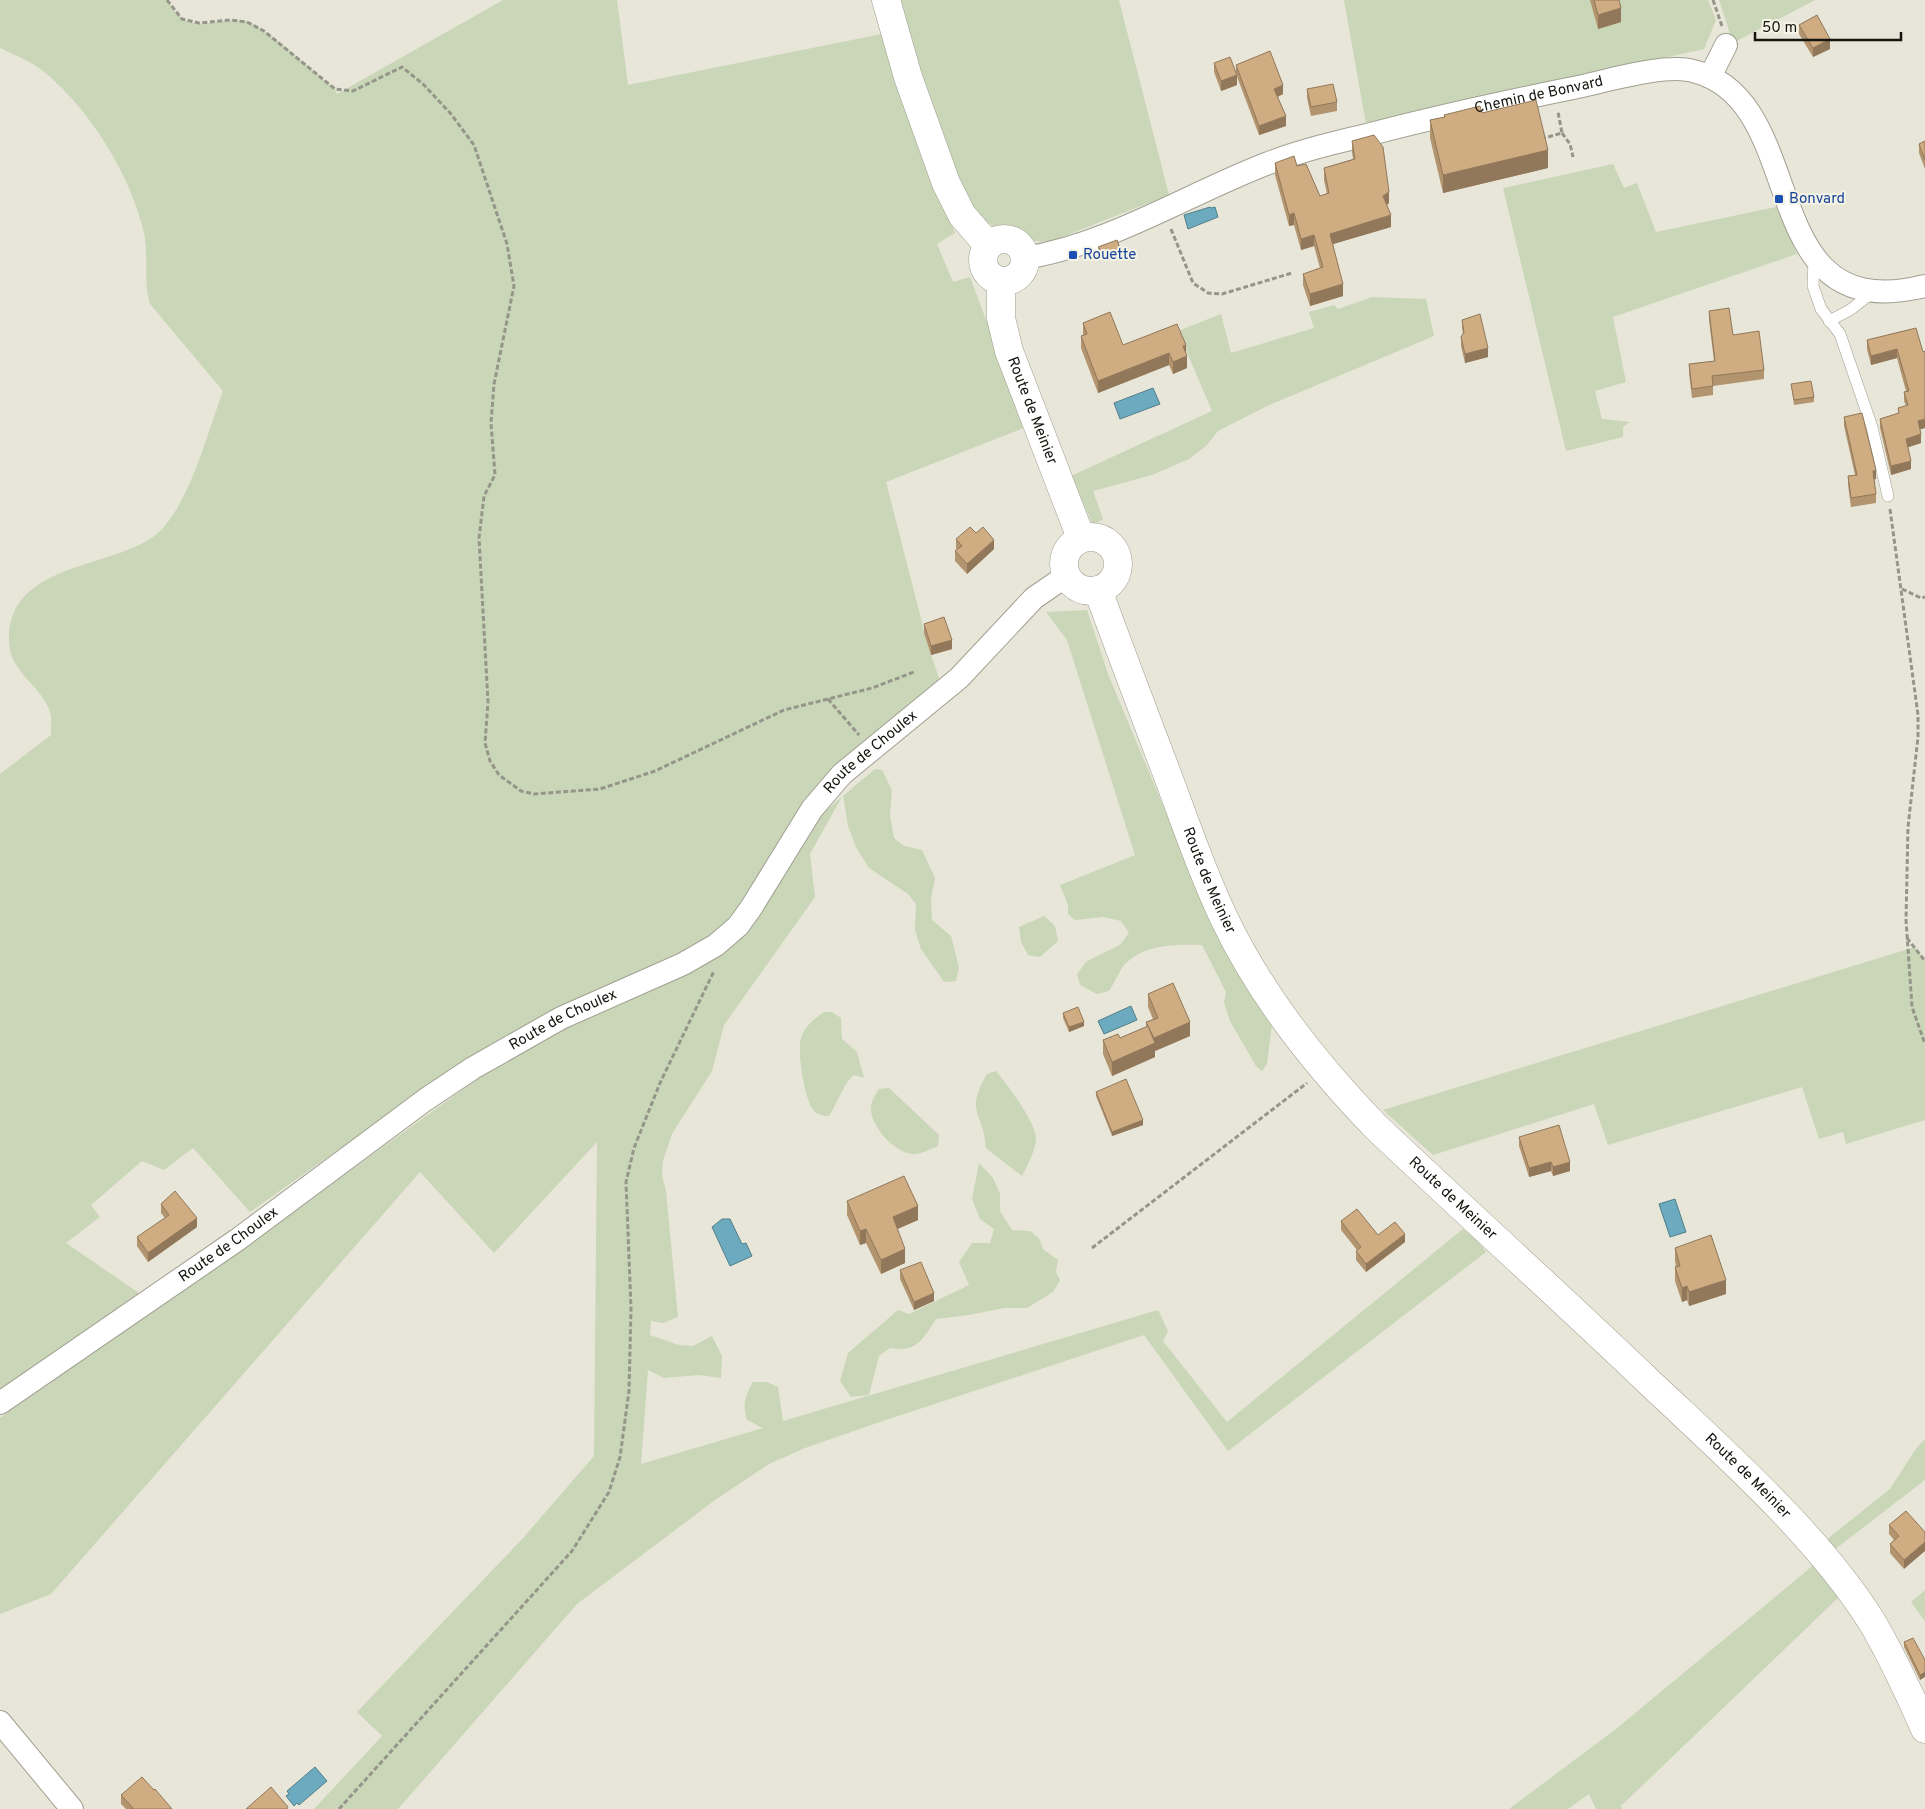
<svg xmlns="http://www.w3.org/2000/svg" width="1925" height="1809" font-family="Overpass,sans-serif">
<rect width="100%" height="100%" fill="#e8e6d8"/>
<!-- green -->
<g fill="#c9d6b7">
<path d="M0 0H167C172 6 176 14 182 18 198 31 227 16 246 21 266 27 316 74 335 89L337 94 503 0H617L628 85 882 34 955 233 937 244 953 282 970 277 1026 427 886 482 928 646 940 681 853 750 812 791 768 863 730 918 718 930 680 952 548 1012 505 1037 427 1087 250 1212 193 1148 164 1170 142 1161 91 1205 100 1217 66 1243 139 1293 0 1393V774L51 735C51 727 52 715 49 709 39 684 10 672 9 642 6 559 120 570 160 531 190 502 208 431 223 391L150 304C143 282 149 256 144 233 131 175 89 108 43 71 31 61 14 55 0 48Z"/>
<polygon points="895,0 1119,0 1169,195 1049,242 1032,241 993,226 985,221 962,194"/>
<polygon points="1344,0 1708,0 1716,20 1704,49 1366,124"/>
<polygon points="1719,0 1815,0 1733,43"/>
<polygon points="1613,164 1624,188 1637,183 1656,232 1776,207 1797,254 1613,317 1626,382 1595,391 1602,419 1630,422 1623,427 1623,437 1566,451 1503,188"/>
<polygon points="1372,297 1426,299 1434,336 1267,406 1218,431 1206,446 1189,459 1152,475 1093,491 1103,519 1093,525 1071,476 1212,411 1178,331 1221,314 1231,353 1314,328 1309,312 1334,305 1338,309"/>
<path d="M1087 610 1108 674 1185 858 1272 1024 1267 1064 1262 1071 1256 1066 1230 1021 1224 1002 1226 992 1202 945C1176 944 1145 944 1125 964 1120 969 1114 984 1109 991L1097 994 1080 985 1077 974 1087 961 1120 945 1129 933 1121 921 1103 917 1075 920 1068 914V905L1060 885 1135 855 1067 640 1046 612Z"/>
<path d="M875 769 882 770 892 790 890 815 894 838 904 846 922 850 935 878 931 899 932 920 951 936 959 967 956 981 944 982 921 949 915 930 916 904 908 894 869 868 856 847 848 826 843 795 810 854 815 897 724 1025 712 1071 672 1134 663 1161 662 1176 666 1191 678 1317 663 1323 651 1321 650 1335 679 1345 693 1346 712 1336 722 1356 721 1378 699 1375 664 1378 648 1370 641 1464 763 1428 747 1420C742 1405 745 1396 753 1382H767L778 1387 783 1421 1158 1310 1168 1331 1163 1341 1227 1422 1463 1229 1478 1241 1486 1252 1228 1451 1144 1335 883 1421 805 1448 769 1464 715 1500 577 1604 398 1809H314L382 1736 357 1712 524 1537 594 1456 597 1142 494 1253 420 1172 51 1594 0 1614V1418L178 1294 504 1060 755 920 824 812Z"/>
<polygon points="1044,916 1055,926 1058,941 1040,957 1028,955 1021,942 1019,927"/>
<polygon points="1915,947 1925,961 1925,1120 1846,1144 1843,1132 1819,1139 1802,1087 1608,1145 1594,1104 1433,1155 1383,1110"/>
<path d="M824 1012H832L841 1018 842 1039 857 1052 864 1078 854 1075C845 1081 837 1104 829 1116 822 1116 815 1114 812 1108 804 1096 797 1051 801 1038 805 1026 814 1019 824 1012Z"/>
<path d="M996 1071C1007 1084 1037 1124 1036 1139 1035 1152 1028 1164 1022 1176L986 1148C984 1113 964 1113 987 1074Z"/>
<path d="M889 1088 939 1135 938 1146C930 1149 921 1155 912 1154 894 1152 873 1128 871 1111 870 1103 875 1095 879 1089Z"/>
<path d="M979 1163 993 1178 1000 1194V1211L1012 1230 1030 1231 1039 1238 1043 1249 1058 1260 1056 1272 1060 1280 1053 1292 1027 1308H1004L969 1315 936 1319C923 1339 917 1353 890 1348L879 1356 869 1395 851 1397 840 1381 848 1353 898 1310 909 1314 969 1285 959 1262 972 1243H990L994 1229 980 1219 972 1199Z"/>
<polygon points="1925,1439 1925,1480 1834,1550 1826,1540 1890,1489 1915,1450"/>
<polygon points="1816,1563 1840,1596 1621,1806 1622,1809 1596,1809 1589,1794 1568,1809 1509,1809 1616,1729"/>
<polygon points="1925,1590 1925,1621 1911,1602"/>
</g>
<!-- water -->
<g fill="#6cabbf" stroke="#527e8a">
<polygon points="1210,207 1211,208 1215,207 1218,217 1188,229 1184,215"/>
<polygon points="1153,388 1160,404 1120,419 1114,403"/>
<polygon points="1131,1006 1137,1020 1104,1034 1098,1021"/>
<polygon points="1675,1199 1686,1232 1670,1237 1659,1204"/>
<polygon points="730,1219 742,1244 746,1243 752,1256 730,1266 712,1227 722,1219"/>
<polygon points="315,1767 327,1781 299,1805 297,1803 294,1806 286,1796 289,1794 287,1791"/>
</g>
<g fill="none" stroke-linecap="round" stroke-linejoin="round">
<defs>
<g id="lane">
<polyline points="1814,259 1813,286 1821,309 1840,334 1872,427 1888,496"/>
<polyline points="1829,321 1850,310 1873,292"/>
</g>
<g id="street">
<polyline points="1710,77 1726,45"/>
<path id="s1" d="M1025 258C1110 244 1186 195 1266 164 1299 151 1333 143 1367 135 1435 117 1504 102 1573 88 1604 82 1664 63 1693 71 1814 100 1750 330 1925 286"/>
<path id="s2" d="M0 1403 237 1240 425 1100 473 1068 561 1018 683 964 716 945 738 926 751 908 812 809 842 774 959 678 1034 598 1066 576"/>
<polyline points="0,1722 72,1809"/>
</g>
<g id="secondary">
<polyline points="886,0 908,77 946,183 962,215 988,245"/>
<circle cx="1004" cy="260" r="21"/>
<path id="s3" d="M1001 281V318L1009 351 1081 538"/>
<circle cx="1091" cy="564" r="27"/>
<path id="s4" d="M1098 590C1121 653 1145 716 1169 779 1186 825 1202 872 1223 916 1260 995 1316 1065 1376 1127 1466 1212 1558 1295 1648 1381 1723 1452 1817 1534 1872 1622 1892 1656 1909 1693 1925 1729"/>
</g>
</defs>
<!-- lane casing -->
<use href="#lane" stroke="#a19f91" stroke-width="12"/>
<!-- street casing -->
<use href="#street" stroke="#a19f91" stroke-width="24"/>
<!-- secondary casing -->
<use href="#secondary" stroke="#a19f91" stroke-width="29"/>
<!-- path -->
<g stroke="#96958a" stroke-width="3" stroke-dasharray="5 2.5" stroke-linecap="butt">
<polyline points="167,0 182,19 199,23 230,20 247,22 264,31 335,89 353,91 402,67 423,84 451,114 474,145 507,244 514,286 494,384 491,423 495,475 484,496 479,538 488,702 485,743 490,761 499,775 521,791 534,794 600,789 655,771 784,710 872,688 914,672"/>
<polyline points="1713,0 1722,26"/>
<polyline points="1562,133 1570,144 1573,157"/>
<polyline points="1541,139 1562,133 1558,112"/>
<polyline points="1171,229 1193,283 1208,293 1222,294 1292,273"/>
<polyline points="1890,509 1918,715 1918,737 1908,827 1906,920 1912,1007 1925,1044"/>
<polyline points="1902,589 1921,598 1925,597"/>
<polyline points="828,699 859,735"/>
<polyline points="1907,938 1925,961"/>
<polyline points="1092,1248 1307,1083"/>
<polyline points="339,1809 572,1551 609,1492 620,1457 629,1391 631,1308 626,1182 634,1148 660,1083 714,971"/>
</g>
<!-- lane -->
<use href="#lane" stroke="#fff" stroke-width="11"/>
<!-- street -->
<use href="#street" stroke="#fff" stroke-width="22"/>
<!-- secondary -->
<use href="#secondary" stroke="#fff" stroke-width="28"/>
</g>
<!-- wall -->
<g fill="#b2946f">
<polygon points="1590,0 1619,0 1621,22 1598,29"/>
<polygon points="1799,25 1830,49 1813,57 1799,34"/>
<polygon points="1214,63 1237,85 1221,91 1214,72"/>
<polygon points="1236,65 1283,94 1278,97 1286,126 1259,135 1236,74"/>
<polygon points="1307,89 1337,102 1337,111 1311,116 1307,98"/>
<polygon points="1482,113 1548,168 1443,193 1430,138 1430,120 1444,117 1444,115"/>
<polygon points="1352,141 1389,203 1387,205 1391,227 1333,244 1343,296 1310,306 1303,285 1303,274 1320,268 1314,246 1301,250 1294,225 1289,226 1275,175 1275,163 1297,166 1320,196 1327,194 1324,180 1324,168 1353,159 1352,152"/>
<polygon points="1925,141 1925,169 1919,153 1919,144"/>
<polygon points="1098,247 1121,256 1107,261 1098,252"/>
<polygon points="1709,311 1733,335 1764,370 1764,379 1713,386 1713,395 1692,398 1689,373 1689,364 1714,361 1709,320"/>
<polygon points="1462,320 1488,357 1465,363 1461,346 1461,337 1463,334 1462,328"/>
<polygon points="1083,323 1123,345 1186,353 1187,368 1173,374 1169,365 1098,393 1081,348 1081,336 1083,335"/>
<polygon points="1916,328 1925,428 1920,429 1921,443 1908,447 1911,469 1891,475 1880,428 1880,419 1898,413 1898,408 1906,406 1904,401 1904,392 1906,391 1897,358 1871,365 1867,349 1867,340"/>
<polygon points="1791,384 1814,397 1814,402 1794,405"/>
<polygon points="1844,417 1876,479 1874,479 1876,494 1876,503 1851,507 1848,485 1848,476 1855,475 1844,426"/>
<polygon points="956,539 994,549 967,574 955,561 955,551 957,550 956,548"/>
<polygon points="924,624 952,649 931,655 924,633"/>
<polygon points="1148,994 1190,1036 1155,1051 1155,1057 1112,1076 1103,1054 1103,1040 1120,1038 1146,1027 1146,1022 1153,1019 1148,1007"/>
<polygon points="1063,1013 1084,1026 1069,1032 1063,1018"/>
<polygon points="1096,1092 1143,1125 1112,1136 1096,1096"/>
<polygon points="1519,1137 1570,1171 1553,1176 1551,1171 1529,1177 1519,1146"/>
<polygon points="847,1201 918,1220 897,1229 905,1263 881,1274 866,1243 860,1245 847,1215"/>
<polygon points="161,1204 197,1227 148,1262 137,1246 137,1237 165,1218 161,1213"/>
<polygon points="1341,1221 1378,1235 1405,1242 1366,1272 1356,1260 1356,1251 1357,1250 1341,1230"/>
<polygon points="1675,1248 1726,1294 1689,1306 1687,1300 1682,1302 1675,1281 1675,1267 1676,1267 1675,1261"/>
<polygon points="900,1270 934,1301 914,1310 900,1279"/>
<polygon points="1906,1511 1904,1569 1890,1553 1890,1544 1894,1540 1889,1534 1889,1525"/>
<polygon points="1904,1642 1925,1660 1920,1680 1904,1647"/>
<polygon points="154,1790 172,1809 126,1809 121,1804 121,1795"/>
</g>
<!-- shaded-wall -->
<g fill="#91785a">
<polygon points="1621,8 1621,22 1598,29 1598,15"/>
<polygon points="1830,39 1830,49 1813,57 1813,48"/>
<polygon points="1237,75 1237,85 1221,91 1221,81"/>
<polygon points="1283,85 1283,94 1274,98 1274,89"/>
<polygon points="1286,116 1286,126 1259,135 1259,126"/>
<polygon points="1548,150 1548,168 1443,193 1443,175"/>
<polygon points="1389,192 1389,203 1383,207 1383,196"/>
<polygon points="1294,213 1294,225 1289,226 1289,215"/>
<polygon points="1391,215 1391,227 1330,245 1330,234"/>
<polygon points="1314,235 1314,246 1301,250 1301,239"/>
<polygon points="1121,251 1121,256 1107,261 1107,257"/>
<polygon points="1343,284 1343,296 1310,306 1310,294"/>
<polygon points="1186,345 1186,357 1187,356 1187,368 1173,374 1173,362 1183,346"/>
<polygon points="1488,348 1488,357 1465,363 1465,354"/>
<polygon points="1897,349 1897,358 1871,365 1871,356"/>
<polygon points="1169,353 1169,365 1098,393 1098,381"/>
<polygon points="1925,419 1925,428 1918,430 1918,421"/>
<polygon points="1921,434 1921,443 1906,448 1906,439"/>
<polygon points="1911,461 1911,469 1891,475 1891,466"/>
<polygon points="1876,470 1876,479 1873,480 1873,471"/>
<polygon points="994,540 994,549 967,574 967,564"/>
<polygon points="952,640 952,649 931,655 931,646"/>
<polygon points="1084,1022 1084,1026 1069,1032 1069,1027"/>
<polygon points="1190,1022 1190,1036 1155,1051 1155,1057 1112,1076 1112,1062 1154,1038"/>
<polygon points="1143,1120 1143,1125 1112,1136 1112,1132"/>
<polygon points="1551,1162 1551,1171 1529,1177 1529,1168"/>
<polygon points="1570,1162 1570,1171 1553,1176 1553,1167"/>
<polygon points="918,1206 918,1220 893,1231 893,1217"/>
<polygon points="197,1218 197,1227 148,1262 148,1253"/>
<polygon points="866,1229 866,1243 860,1245 860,1231"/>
<polygon points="1405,1234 1405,1242 1366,1272 1366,1264"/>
<polygon points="905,1249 905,1263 881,1274 881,1260"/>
<polygon points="1726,1280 1726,1294 1689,1306 1689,1292"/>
<polygon points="1687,1286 1687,1300 1682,1302 1682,1288"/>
<polygon points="934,1293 934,1301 914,1310 914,1302"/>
<polygon points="1925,1542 1925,1551 1904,1569 1904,1560"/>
<polygon points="1925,1672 1925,1677 1920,1680 1920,1675"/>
</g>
<!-- building -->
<g fill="#cfac81" stroke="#91785a">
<polygon points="1594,0 1619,0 1621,8 1598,15"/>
<polygon points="1817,15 1830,39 1813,48 1799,25"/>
<polygon points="1270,51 1283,85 1274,89 1286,116 1259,126 1236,65"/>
<polygon points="1230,57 1237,75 1221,81 1214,63"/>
<polygon points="1333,84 1337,102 1311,107 1307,89"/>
<polygon points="1536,100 1548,150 1443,175 1430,120 1445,117 1444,115 1480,106 1482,113"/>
<polygon points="1374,135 1383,147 1389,192 1383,196 1391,215 1330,234 1343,284 1310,294 1303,274 1323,267 1314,235 1301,239 1294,213 1289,215 1275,163 1294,156 1297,166 1306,164 1320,196 1329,193 1324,168 1355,159 1352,141"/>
<polygon points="1925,141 1925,160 1919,144"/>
<polygon points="1117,240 1121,251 1107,257 1098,247"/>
<polygon points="1729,308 1733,335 1759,331 1764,370 1712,376 1713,386 1692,389 1689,364 1715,361 1709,311"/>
<polygon points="1110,312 1123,345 1177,324 1186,345 1183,346 1187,356 1173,362 1169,353 1098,381 1081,336 1087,334 1083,323"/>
<polygon points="1480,314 1488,348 1465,354 1461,337 1464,332 1462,320"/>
<polygon points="1916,328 1923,352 1925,351 1925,419 1918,421 1921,434 1906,439 1911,461 1891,466 1880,419 1899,413 1898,408 1908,405 1904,392 1909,391 1897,349 1871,356 1867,340"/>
<polygon points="1811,381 1814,397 1794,400 1791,384"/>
<polygon points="1862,413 1876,470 1873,471 1876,494 1851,498 1848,476 1857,475 1844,417"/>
<polygon points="970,527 976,533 983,527 994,540 967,564 955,551 962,546 956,539"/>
<polygon points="944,617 952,640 931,646 924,624"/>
<polygon points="1173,983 1190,1022 1154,1038 1146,1022 1158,1018 1148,994"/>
<polygon points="1078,1007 1084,1022 1069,1027 1063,1013"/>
<polygon points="1148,1026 1155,1043 1112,1062 1103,1040 1118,1034 1120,1038"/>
<polygon points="1126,1079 1143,1120 1112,1132 1096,1092"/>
<polygon points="1559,1125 1570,1162 1553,1167 1551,1162 1529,1168 1519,1137"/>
<polygon points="904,1176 918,1206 893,1217 905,1249 881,1260 866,1229 860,1231 847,1201"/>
<polygon points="175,1191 197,1218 148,1253 137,1237 169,1215 161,1204"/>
<polygon points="1357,1209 1378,1235 1395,1222 1405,1234 1366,1264 1356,1251 1361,1247 1341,1221"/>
<polygon points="1711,1235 1726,1280 1689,1292 1687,1286 1682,1288 1675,1267 1680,1266 1675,1248"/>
<polygon points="921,1262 934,1293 914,1302 900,1270"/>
<polygon points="1906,1511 1925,1532 1925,1542 1904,1560 1890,1544 1899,1536 1889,1525"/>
<polygon points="1913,1638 1925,1660 1925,1672 1920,1675 1904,1642"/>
<polygon points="142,1777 154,1790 155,1789 172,1809 131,1809 133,1808 121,1795"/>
<polygon points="271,1787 288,1807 287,1809 246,1809"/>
</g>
<!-- markers -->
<g fill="#1a4fb4" stroke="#f5f3e5" stroke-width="2">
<rect x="1774" y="194" width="10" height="10" rx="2.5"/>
<rect x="1068" y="250" width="10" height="10" rx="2.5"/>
</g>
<g text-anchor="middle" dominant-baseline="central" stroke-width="4" stroke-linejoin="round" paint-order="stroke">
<!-- street labels -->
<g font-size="15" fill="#15140f" stroke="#f5f3e5">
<text stroke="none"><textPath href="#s1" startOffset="541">Chemin de Bonvard</textPath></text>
<text stroke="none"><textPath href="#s3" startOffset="135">Route de Meinier</textPath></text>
<text stroke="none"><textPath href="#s2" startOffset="1102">Route de Choulex</textPath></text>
<text stroke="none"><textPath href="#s4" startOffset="311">Route de Meinier</textPath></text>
<text stroke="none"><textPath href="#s2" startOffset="682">Route de Choulex</textPath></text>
<text stroke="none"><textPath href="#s4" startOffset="716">Route de Meinier</textPath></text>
<text stroke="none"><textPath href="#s2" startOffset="278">Route de Choulex</textPath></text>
<text stroke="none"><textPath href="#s4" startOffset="1121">Route de Meinier</textPath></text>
</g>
<!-- transit labels -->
<g font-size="15" fill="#164399" stroke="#f5f3e5" text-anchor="start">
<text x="1789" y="199">Bonvard</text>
<text x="1083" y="255">Rouette</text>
</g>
</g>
<!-- scale -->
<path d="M1755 32v8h146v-8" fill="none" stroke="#15140f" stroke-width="2.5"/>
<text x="1762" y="32" font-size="15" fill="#15140f" stroke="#f5f3e5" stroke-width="4" paint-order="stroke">50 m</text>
</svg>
